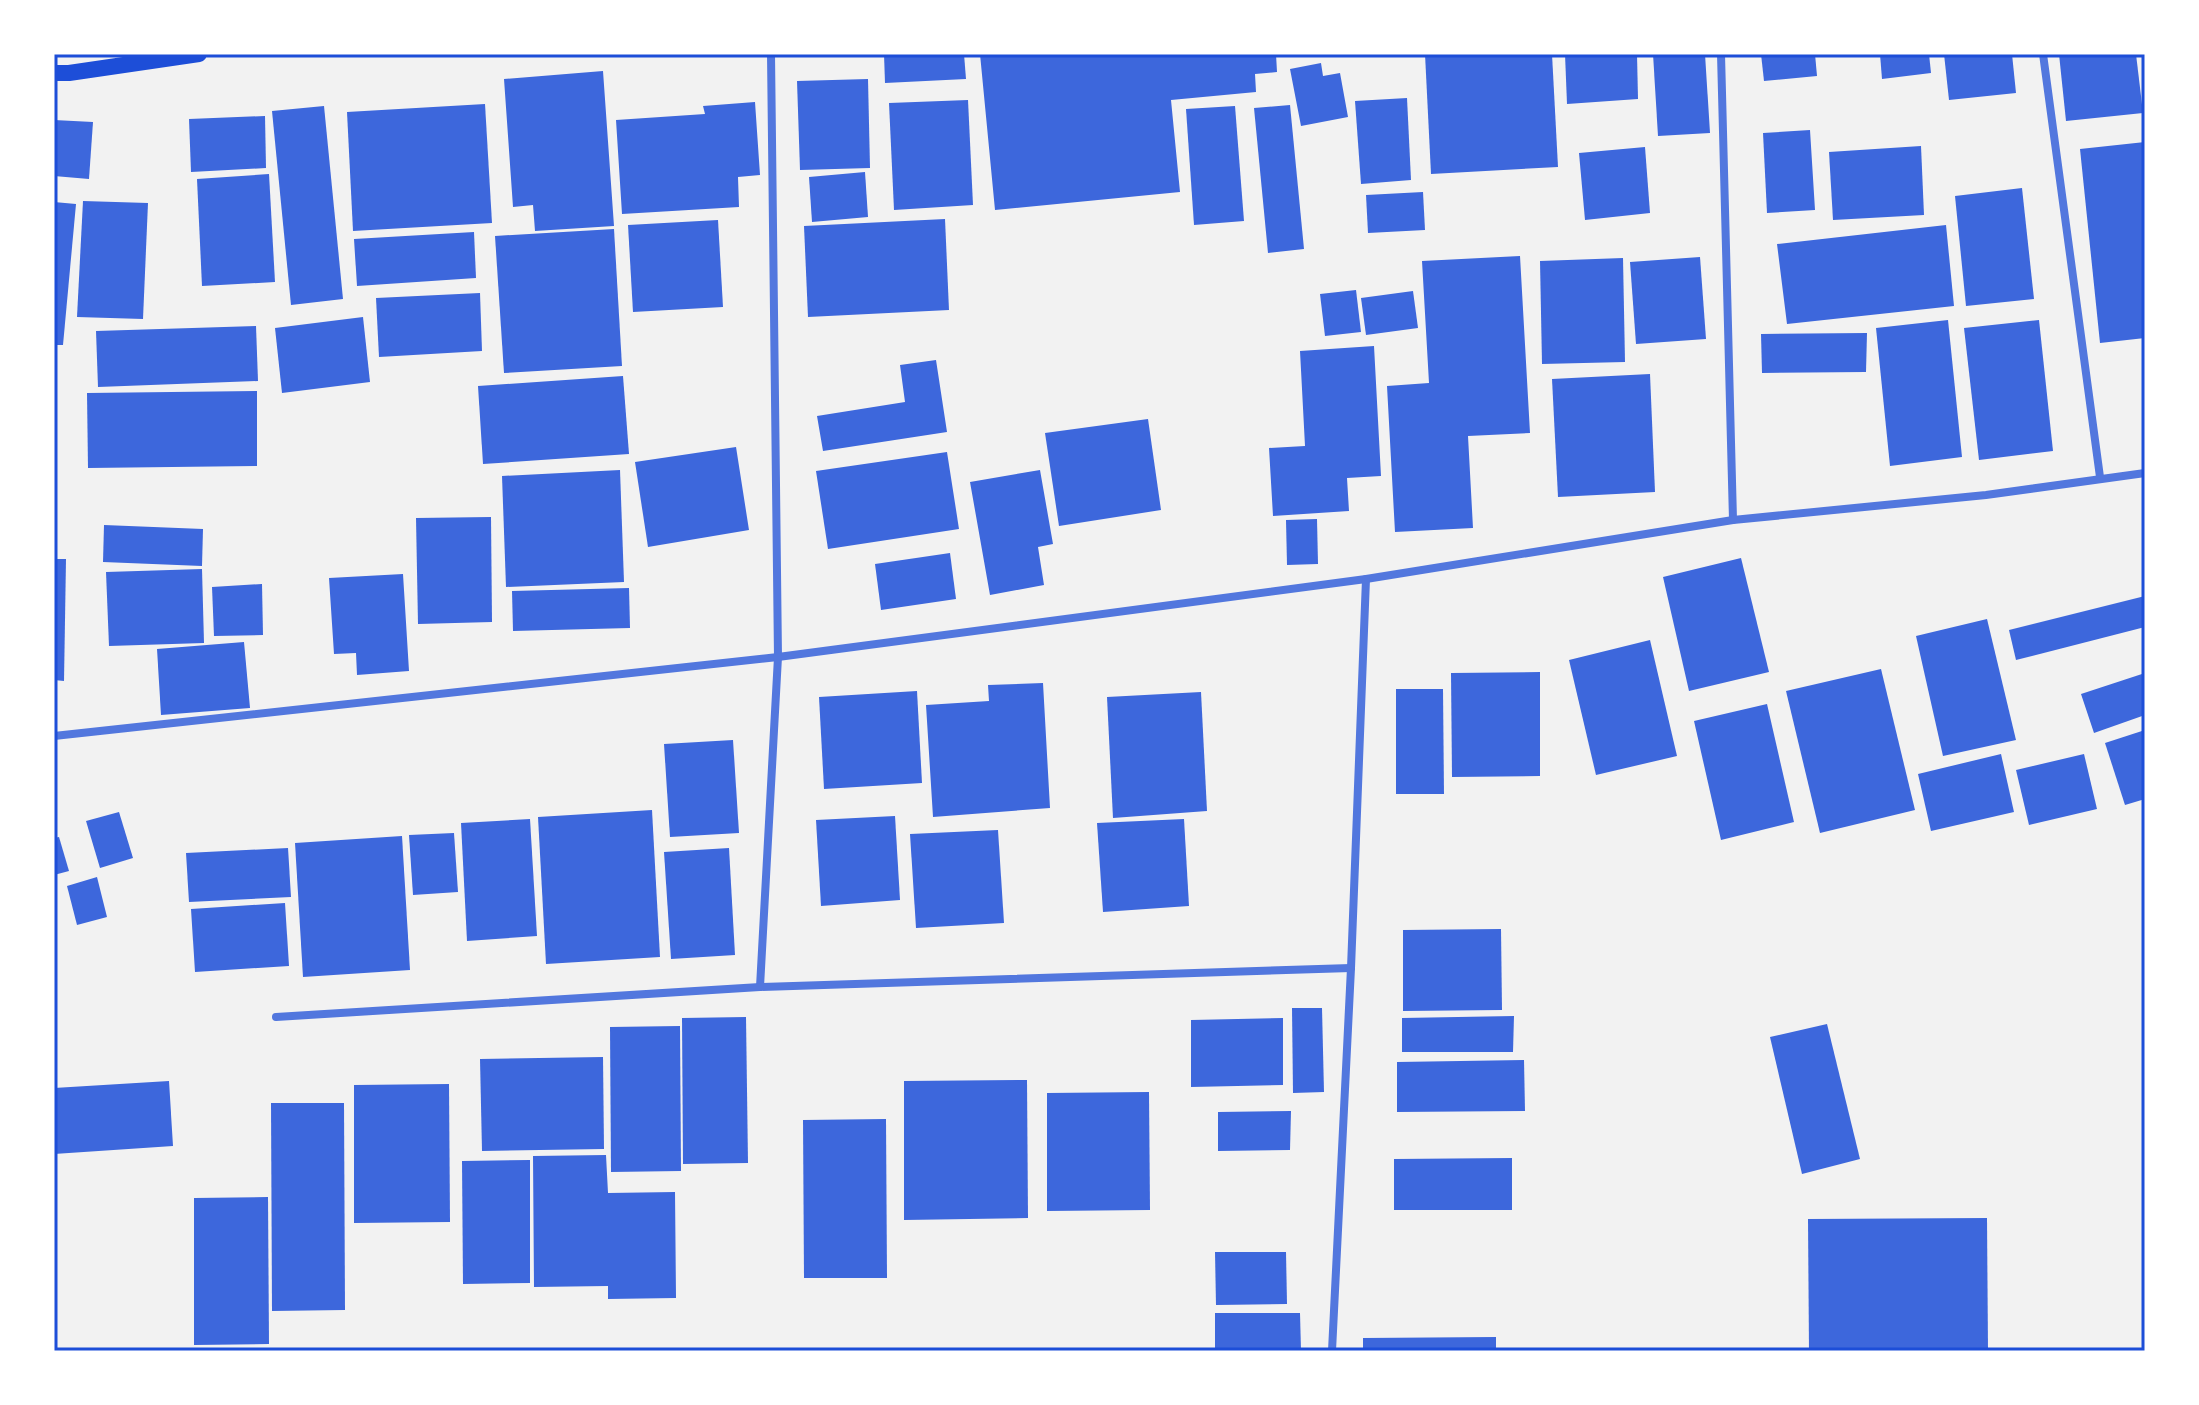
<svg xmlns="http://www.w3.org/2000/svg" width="2199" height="1405" font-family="Karla,sans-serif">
<rect width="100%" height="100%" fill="#f2f2f2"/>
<!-- building -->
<g fill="#3d67dc">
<polygon points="884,54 964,54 966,79 885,83"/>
<polygon points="980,54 1276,54 1277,72 1255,74 1256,92 1171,100 1180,192 995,210"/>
<polygon points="1425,54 1552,54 1558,167 1431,174"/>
<polygon points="1565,54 1637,54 1638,99 1567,104"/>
<polygon points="1653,54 1705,54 1710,133 1658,136"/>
<polygon points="1761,54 1815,54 1817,76 1764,81"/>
<polygon points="1880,54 1929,54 1931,73 1882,79"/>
<polygon points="1944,54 2012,54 2016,93 1949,100"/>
<polygon points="2059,54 2136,54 2143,113 2066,121"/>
<polygon points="1321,63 1323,76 1340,73 1348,117 1301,126 1290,69"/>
<polygon points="603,71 614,226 535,231 533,205 513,207 504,79"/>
<polygon points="868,79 870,168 800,170 797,81"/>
<polygon points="1407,98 1411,180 1361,184 1355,101"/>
<polygon points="968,100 973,205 894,210 889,103"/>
<polygon points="755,102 760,175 738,177 739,207 622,214 616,120 705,114 703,106"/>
<polygon points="485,104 492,223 353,231 347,112"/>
<polygon points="1290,105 1304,249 1268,253 1254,108"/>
<polygon points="324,106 343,299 291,305 272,111"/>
<polygon points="1235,106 1244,221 1194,225 1186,109"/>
<polygon points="265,116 266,168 191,172 189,119"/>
<polygon points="54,120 93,122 89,179 54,176"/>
<polygon points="1810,130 1815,210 1767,213 1763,133"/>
<polygon points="2145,142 2145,338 2100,343 2080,149"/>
<polygon points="1921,146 1924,215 1833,220 1829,152"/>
<polygon points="1645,147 1650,213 1585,220 1579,153"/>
<polygon points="865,172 868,217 812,222 809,177"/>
<polygon points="269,174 275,282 202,286 197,179"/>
<polygon points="2022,188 2034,299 1966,306 1955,196"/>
<polygon points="1423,192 1425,230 1368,233 1366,195"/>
<polygon points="83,201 148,203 143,319 77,317"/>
<polygon points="54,202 76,204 63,345 54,345"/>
<polygon points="945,219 949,310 808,317 804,226"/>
<polygon points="718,220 723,307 633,312 628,225"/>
<polygon points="1946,225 1954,306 1787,324 1777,244"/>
<polygon points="614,229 622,366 504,373 495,236"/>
<polygon points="474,232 476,278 357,286 354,239"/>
<polygon points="1520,256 1530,433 1468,436 1473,528 1395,532 1387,386 1429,383 1422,261"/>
<polygon points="1700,257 1706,339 1636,344 1630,262"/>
<polygon points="1623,258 1625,362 1542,364 1540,261"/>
<polygon points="1356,290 1361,332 1325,336 1320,294"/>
<polygon points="1413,291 1418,328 1366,335 1361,298"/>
<polygon points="480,293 482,351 379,357 376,298"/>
<polygon points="363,317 370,382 282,393 275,328"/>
<polygon points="1948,320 1962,457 1890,466 1876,328"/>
<polygon points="2039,320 2053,451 1979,460 1964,328"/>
<polygon points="256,326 258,381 98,387 96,331"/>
<polygon points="1867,333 1866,372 1762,373 1761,334"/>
<polygon points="1374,346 1381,476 1347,478 1349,511 1273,516 1269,448 1305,446 1300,351"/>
<polygon points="936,360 947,432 823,451 817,416 905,402 900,365"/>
<polygon points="1650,374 1655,492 1558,497 1552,379"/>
<polygon points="623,376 629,454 483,464 478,386"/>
<polygon points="257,391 257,466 88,468 87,393"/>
<polygon points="1148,419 1161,510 1059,526 1045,433"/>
<polygon points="736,447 749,530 648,547 635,462"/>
<polygon points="947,452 959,529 828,549 816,471"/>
<polygon points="620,470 624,582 506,587 502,476"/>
<polygon points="1040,470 1053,544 1038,547 1044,585 990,595 970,482"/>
<polygon points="491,517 492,622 418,624 416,518"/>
<polygon points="1317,519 1318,564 1287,565 1286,520"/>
<polygon points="104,525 203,529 202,566 103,562"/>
<polygon points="950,553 956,599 881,610 875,564"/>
<polygon points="1741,558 1769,672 1689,691 1663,577"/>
<polygon points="54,559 66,559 64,681 54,680"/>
<polygon points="202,569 204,643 109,646 106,572"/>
<polygon points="403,574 409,671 357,675 356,653 334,654 329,578"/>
<polygon points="262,584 263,635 214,636 212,587"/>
<polygon points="629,588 630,628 513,631 512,591"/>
<polygon points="2145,596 2145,627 2016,660 2009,630"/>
<polygon points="1987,619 2016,740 1943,756 1916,636"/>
<polygon points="1650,640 1677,756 1596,775 1569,660"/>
<polygon points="244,642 250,708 161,715 157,649"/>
<polygon points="1881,669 1915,810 1820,833 1786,691"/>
<polygon points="1540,672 1540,776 1452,777 1451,673"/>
<polygon points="2145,673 2145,715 2094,733 2081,694"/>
<polygon points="1043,683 1050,808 933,817 926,705 989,701 988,685"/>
<polygon points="1396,689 1443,689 1444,794 1396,794"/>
<polygon points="917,691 922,783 824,789 819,697"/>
<polygon points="1201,692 1207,811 1113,818 1107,697"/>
<polygon points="1767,704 1794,822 1721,840 1694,721"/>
<polygon points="2145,730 2145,799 2125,805 2105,743"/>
<polygon points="733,740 739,833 670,837 664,744"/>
<polygon points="2001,754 2014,812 1931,831 1918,774"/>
<polygon points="2084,754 2097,809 2029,825 2016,770"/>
<polygon points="652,810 660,957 546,964 538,817"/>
<polygon points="119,812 133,858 100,868 86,821"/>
<polygon points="895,816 900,900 821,906 816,820"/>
<polygon points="530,819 537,936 467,941 461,823"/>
<polygon points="1184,819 1189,906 1103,912 1097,823"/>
<polygon points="998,830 1004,923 916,928 910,834"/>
<polygon points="454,833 458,892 413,895 409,835"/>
<polygon points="402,836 410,970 303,977 295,843"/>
<polygon points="59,837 69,871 54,875 54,838"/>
<polygon points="288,848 291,897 189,902 186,853"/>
<polygon points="729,848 735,955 671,959 664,852"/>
<polygon points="97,877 107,917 77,925 67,886"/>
<polygon points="285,903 289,966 195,972 191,909"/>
<polygon points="1501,929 1502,1010 1403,1011 1403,930"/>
<polygon points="1292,1008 1322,1008 1324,1092 1293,1093"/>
<polygon points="1514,1016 1513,1052 1402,1052 1402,1018"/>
<polygon points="746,1017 748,1163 683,1164 682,1018"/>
<polygon points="1283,1018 1283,1085 1191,1087 1191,1020"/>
<polygon points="1827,1024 1860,1159 1802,1174 1770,1037"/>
<polygon points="680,1026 681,1171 611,1172 610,1027"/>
<polygon points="603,1057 604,1149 482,1151 480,1059"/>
<polygon points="1524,1060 1525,1111 1397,1112 1397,1062"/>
<polygon points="1027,1080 1028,1218 904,1220 904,1081"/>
<polygon points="169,1081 173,1146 54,1154 54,1088"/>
<polygon points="449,1084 450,1222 354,1223 354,1085"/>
<polygon points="1149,1092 1150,1210 1047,1211 1047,1093"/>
<polygon points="271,1103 344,1103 345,1310 272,1311"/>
<polygon points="1291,1111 1290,1150 1218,1151 1218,1112"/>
<polygon points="886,1119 887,1278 804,1278 803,1120"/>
<polygon points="606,1155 608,1193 675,1192 676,1298 608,1299 608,1286 534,1287 533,1156"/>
<polygon points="1512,1158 1512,1210 1394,1210 1394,1159"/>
<polygon points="530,1160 530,1283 463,1284 462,1161"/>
<polygon points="268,1197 269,1344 194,1345 194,1198"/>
<polygon points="1987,1218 1988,1351 1809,1351 1808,1219"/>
<polygon points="1215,1252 1286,1252 1287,1304 1216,1305"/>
<polygon points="1215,1313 1300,1313 1301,1351 1215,1351"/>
<polygon points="1496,1337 1496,1351 1363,1351 1363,1338"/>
</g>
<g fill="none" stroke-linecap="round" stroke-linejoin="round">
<!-- minor -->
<g stroke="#5277de" stroke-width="8">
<polyline points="1721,54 1733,520"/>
<polyline points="2043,54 2100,477"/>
<polyline points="54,736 778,657 1366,579 1733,520 1986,495 2145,473"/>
<polyline points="760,987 778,657 771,54"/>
<polyline points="276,1017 760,987 1351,968"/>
<polyline points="1332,1351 1351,968 1366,579"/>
</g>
<!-- secondary -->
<polyline stroke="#1d4ed8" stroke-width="16" points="54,73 69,73 199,54"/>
</g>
<!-- border -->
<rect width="2199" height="1405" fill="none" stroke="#ffffff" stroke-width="112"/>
<rect x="56" y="56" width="2087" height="1293" fill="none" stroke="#1d4ed8" stroke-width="3"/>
</svg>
